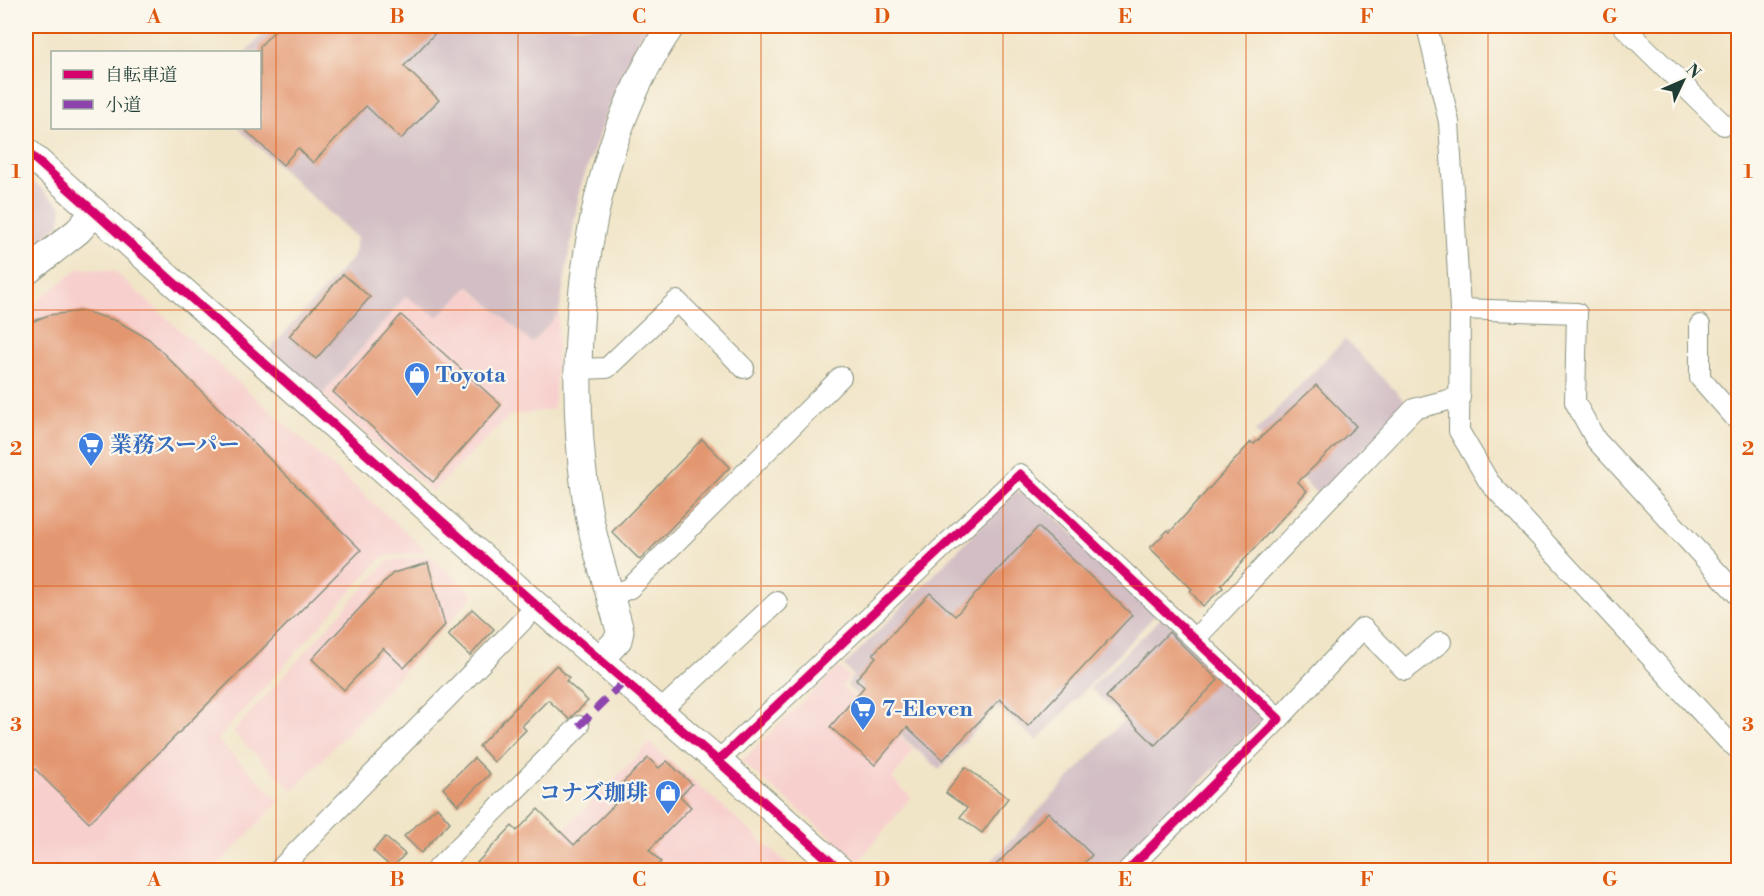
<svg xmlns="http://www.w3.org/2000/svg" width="1764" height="896" font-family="'Libre Bodoni','Noto Serif JP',serif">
<rect width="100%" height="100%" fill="#fbf7ec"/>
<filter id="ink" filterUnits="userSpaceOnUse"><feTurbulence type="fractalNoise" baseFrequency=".0167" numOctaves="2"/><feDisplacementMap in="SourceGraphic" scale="12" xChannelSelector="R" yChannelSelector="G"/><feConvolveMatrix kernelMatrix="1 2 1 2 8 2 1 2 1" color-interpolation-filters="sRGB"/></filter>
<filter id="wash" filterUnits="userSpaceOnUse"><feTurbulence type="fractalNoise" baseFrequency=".008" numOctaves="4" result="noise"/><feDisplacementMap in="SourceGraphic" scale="24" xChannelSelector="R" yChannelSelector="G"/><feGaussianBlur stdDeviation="1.35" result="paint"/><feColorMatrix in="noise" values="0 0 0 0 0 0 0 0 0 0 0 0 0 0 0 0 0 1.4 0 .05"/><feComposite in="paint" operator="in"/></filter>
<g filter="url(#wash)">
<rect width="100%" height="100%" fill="#f1e5c8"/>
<!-- built -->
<g fill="#f7d0ce">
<polygon points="80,268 114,271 427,551 382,557 217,740 280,801 214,870 26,870 26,309"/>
<polygon points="468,286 532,343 559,313 554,409 509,416 432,492 321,396 406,296"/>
<polygon points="429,555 474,595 293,791 233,732 388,561"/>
<polygon points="839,667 850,677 842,687 914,750 892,779 911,797 859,861 741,761"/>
<polygon points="650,743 795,870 524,870"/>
</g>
<!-- industrial -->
<g fill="#d2bec4">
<polygon points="271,26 649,26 639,39 607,113 580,188 559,313 532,343 469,286 438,317 406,296 321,396 269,350 354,256 357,238 238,128 260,128 260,52 246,52"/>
<polygon points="26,175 62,207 60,223 26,250"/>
<polygon points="1345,339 1408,404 1318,495 1255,432"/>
<polygon points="1016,491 1032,495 1157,613 1037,741 997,707 939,770 847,686 853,675 844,666"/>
<polygon points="1163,616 1259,706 1263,719 1113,870 983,870 1124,720 1090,688"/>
</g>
<g id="blocks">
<!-- building -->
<g fill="#e39771">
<polygon points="279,26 442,26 404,66 439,100 401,139 366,106 313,163 298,148 283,165 243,128 260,128 260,46"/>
<polygon points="343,274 370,297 316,359 289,336"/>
<polygon points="83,311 117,321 149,339 361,550 89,823 26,760 26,324 49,315"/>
<polygon points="401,315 501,405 433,482 333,392"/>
<polygon points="1316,385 1356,426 1298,482 1307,491 1221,585 1223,588 1203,606 1190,591 1192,589 1150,548 1168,530 1170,532 1251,442 1254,444"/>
<polygon points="702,439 730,467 640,560 612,532"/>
<polygon points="1038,527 1132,615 1028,726 1000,699 943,760 907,727 875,765 830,727 864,687 856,679 876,657 873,654 930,593 955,616"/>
<polygon points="428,563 445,625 404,668 383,648 344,690 312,659 393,573"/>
<polygon points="472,609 494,629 470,656 448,635"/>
<polygon points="1169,632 1218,680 1155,745 1106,697"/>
<polygon points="556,665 569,678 566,681 588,701 569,719 548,700 522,726 526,730 494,762 479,746"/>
<polygon points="474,758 490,774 458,805 443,788"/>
<polygon points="648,758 659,768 667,761 692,784 680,796 691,807 649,850 661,862 652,870 470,870 512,826 517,831 538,809 574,845 615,804 608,797"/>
<polygon points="965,767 1008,798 982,833 960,817 967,808 946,793"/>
<polygon points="437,807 450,822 421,853 404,836"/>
<polygon points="1048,812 1092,855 1077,870 991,870"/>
<polygon points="385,837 405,854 392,868 373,851"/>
</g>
</g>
</g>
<g filter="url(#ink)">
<use href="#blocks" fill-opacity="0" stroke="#88917e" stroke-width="1.5"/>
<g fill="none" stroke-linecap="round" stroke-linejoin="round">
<defs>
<g id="street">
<polyline points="1427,26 1449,122 1460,309 1459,431 1489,482 1728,741 1738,749"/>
<polyline points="1623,26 1724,125"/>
<polyline points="1460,309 1577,313 1575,402 1596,440 1738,595"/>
<polyline points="1700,325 1700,378 1738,421"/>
<polyline points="577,369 607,368 677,301 744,368"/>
<polyline points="611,596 630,588 841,377"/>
<polyline points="1195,639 1414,409 1460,397"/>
<polyline points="660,711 777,602"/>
<polyline points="1279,719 1363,628 1405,670 1441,642"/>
<polyline points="718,761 1020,474 1279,719 1128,870"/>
<polyline points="279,870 537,606"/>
<polyline points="436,870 579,726"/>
</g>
<g id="secondary">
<polyline points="26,151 537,606 718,761 840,870"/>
<polyline points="26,272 78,231 95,212"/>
<path d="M600 659 618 640 620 631C608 585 591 538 585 490 565 342 585 151 671 26"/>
</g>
</defs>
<!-- street casing -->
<use href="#street" stroke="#88917e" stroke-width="22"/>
<!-- secondary casing -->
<use href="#secondary" stroke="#88917e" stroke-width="29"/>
<!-- street -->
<use href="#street" stroke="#fff" stroke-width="20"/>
<!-- secondary -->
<use href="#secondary" stroke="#fff" stroke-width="27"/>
<!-- quiet -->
<polyline stroke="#8e44ad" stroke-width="8" stroke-dasharray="15 8" stroke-linecap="butt" points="579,726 625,681"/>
<defs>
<g id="cycleway">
<polyline points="26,151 537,606 718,761 840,870"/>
<polyline points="718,761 1020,474 1279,719 1128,870"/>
</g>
</defs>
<!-- cycleway casing -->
<use href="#cycleway" stroke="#fbf7ec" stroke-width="13"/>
<!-- cycleway -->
<use href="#cycleway" stroke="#d6006c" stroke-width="9"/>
</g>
</g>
<!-- grid -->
<path fill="none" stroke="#de580e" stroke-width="1.5" stroke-opacity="0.55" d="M276 26V870M518 26V870M761 26V870M1003 26V870M1246 26V870M1488 26V870M26 310H1738M26 586H1738"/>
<!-- icons -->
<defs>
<symbol id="shop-pin" viewBox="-11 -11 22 30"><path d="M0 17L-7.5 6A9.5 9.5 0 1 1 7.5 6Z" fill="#3f7fe0" stroke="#fbf7ec"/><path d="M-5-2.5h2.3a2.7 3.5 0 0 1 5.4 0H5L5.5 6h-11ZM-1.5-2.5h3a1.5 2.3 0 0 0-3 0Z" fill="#fff"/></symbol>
<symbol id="supermarket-pin" viewBox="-11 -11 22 30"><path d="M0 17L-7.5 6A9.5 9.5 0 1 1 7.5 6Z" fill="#3f7fe0" stroke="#fbf7ec"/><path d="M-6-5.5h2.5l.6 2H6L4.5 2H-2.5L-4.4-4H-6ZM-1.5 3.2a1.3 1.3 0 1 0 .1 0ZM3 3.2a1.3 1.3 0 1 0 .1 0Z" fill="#fff"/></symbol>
</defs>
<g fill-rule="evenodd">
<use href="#shop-pin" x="402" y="360" width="30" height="40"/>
<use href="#supermarket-pin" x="76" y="430" width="30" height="40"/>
<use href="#supermarket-pin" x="848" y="694" width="30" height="40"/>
<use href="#shop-pin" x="653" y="778" width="30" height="40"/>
</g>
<g text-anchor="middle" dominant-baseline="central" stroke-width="4.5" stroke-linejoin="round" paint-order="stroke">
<!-- shop labels -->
<g font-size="22" font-weight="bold" fill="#366cbe" stroke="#fbf7ec" text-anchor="start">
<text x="436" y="375">Toyota</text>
<text x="110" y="445">業務スーパー</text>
<text x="882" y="709">7-Eleven</text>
<text x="648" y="793" text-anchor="end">コナズ珈琲</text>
</g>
</g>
<!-- margin -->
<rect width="1764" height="896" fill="none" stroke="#fbf7ec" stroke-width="66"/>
<!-- legend -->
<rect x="51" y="51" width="210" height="78" fill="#fbf7ec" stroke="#a3ada2" stroke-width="1.5"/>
<rect x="63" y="70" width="30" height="9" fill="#d6006c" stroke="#a3ada2" stroke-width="1.5"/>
<text x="105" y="81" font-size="18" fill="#1f3d34">自転車道</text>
<rect x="63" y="100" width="30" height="9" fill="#8e44ad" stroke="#a3ada2" stroke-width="1.5"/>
<text x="105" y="111" font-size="18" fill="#1f3d34">小道</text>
<!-- north arrow -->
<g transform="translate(1683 81) rotate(46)" stroke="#fbf7ec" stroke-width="4.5" paint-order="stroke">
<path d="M0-4.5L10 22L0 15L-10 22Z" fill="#1f3d34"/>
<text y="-9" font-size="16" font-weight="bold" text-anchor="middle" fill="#1f3d34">N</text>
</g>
<rect x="33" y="33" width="1698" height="830" fill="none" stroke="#de580e" stroke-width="2"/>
<g font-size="20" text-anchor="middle" font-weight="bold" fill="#de580e">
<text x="154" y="23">A</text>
<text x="397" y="23">B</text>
<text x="639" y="23">C</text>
<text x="882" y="23">D</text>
<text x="1125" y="23">E</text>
<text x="1367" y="23">F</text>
<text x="1610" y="23">G</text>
<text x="16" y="178">1</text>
<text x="1748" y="178">1</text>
<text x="16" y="455">2</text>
<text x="1748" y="455">2</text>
<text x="16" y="731">3</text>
<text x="1748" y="731">3</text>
<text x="154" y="886">A</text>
<text x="397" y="886">B</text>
<text x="639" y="886">C</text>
<text x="882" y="886">D</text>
<text x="1125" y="886">E</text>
<text x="1367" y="886">F</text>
<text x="1610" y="886">G</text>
</g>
</svg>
